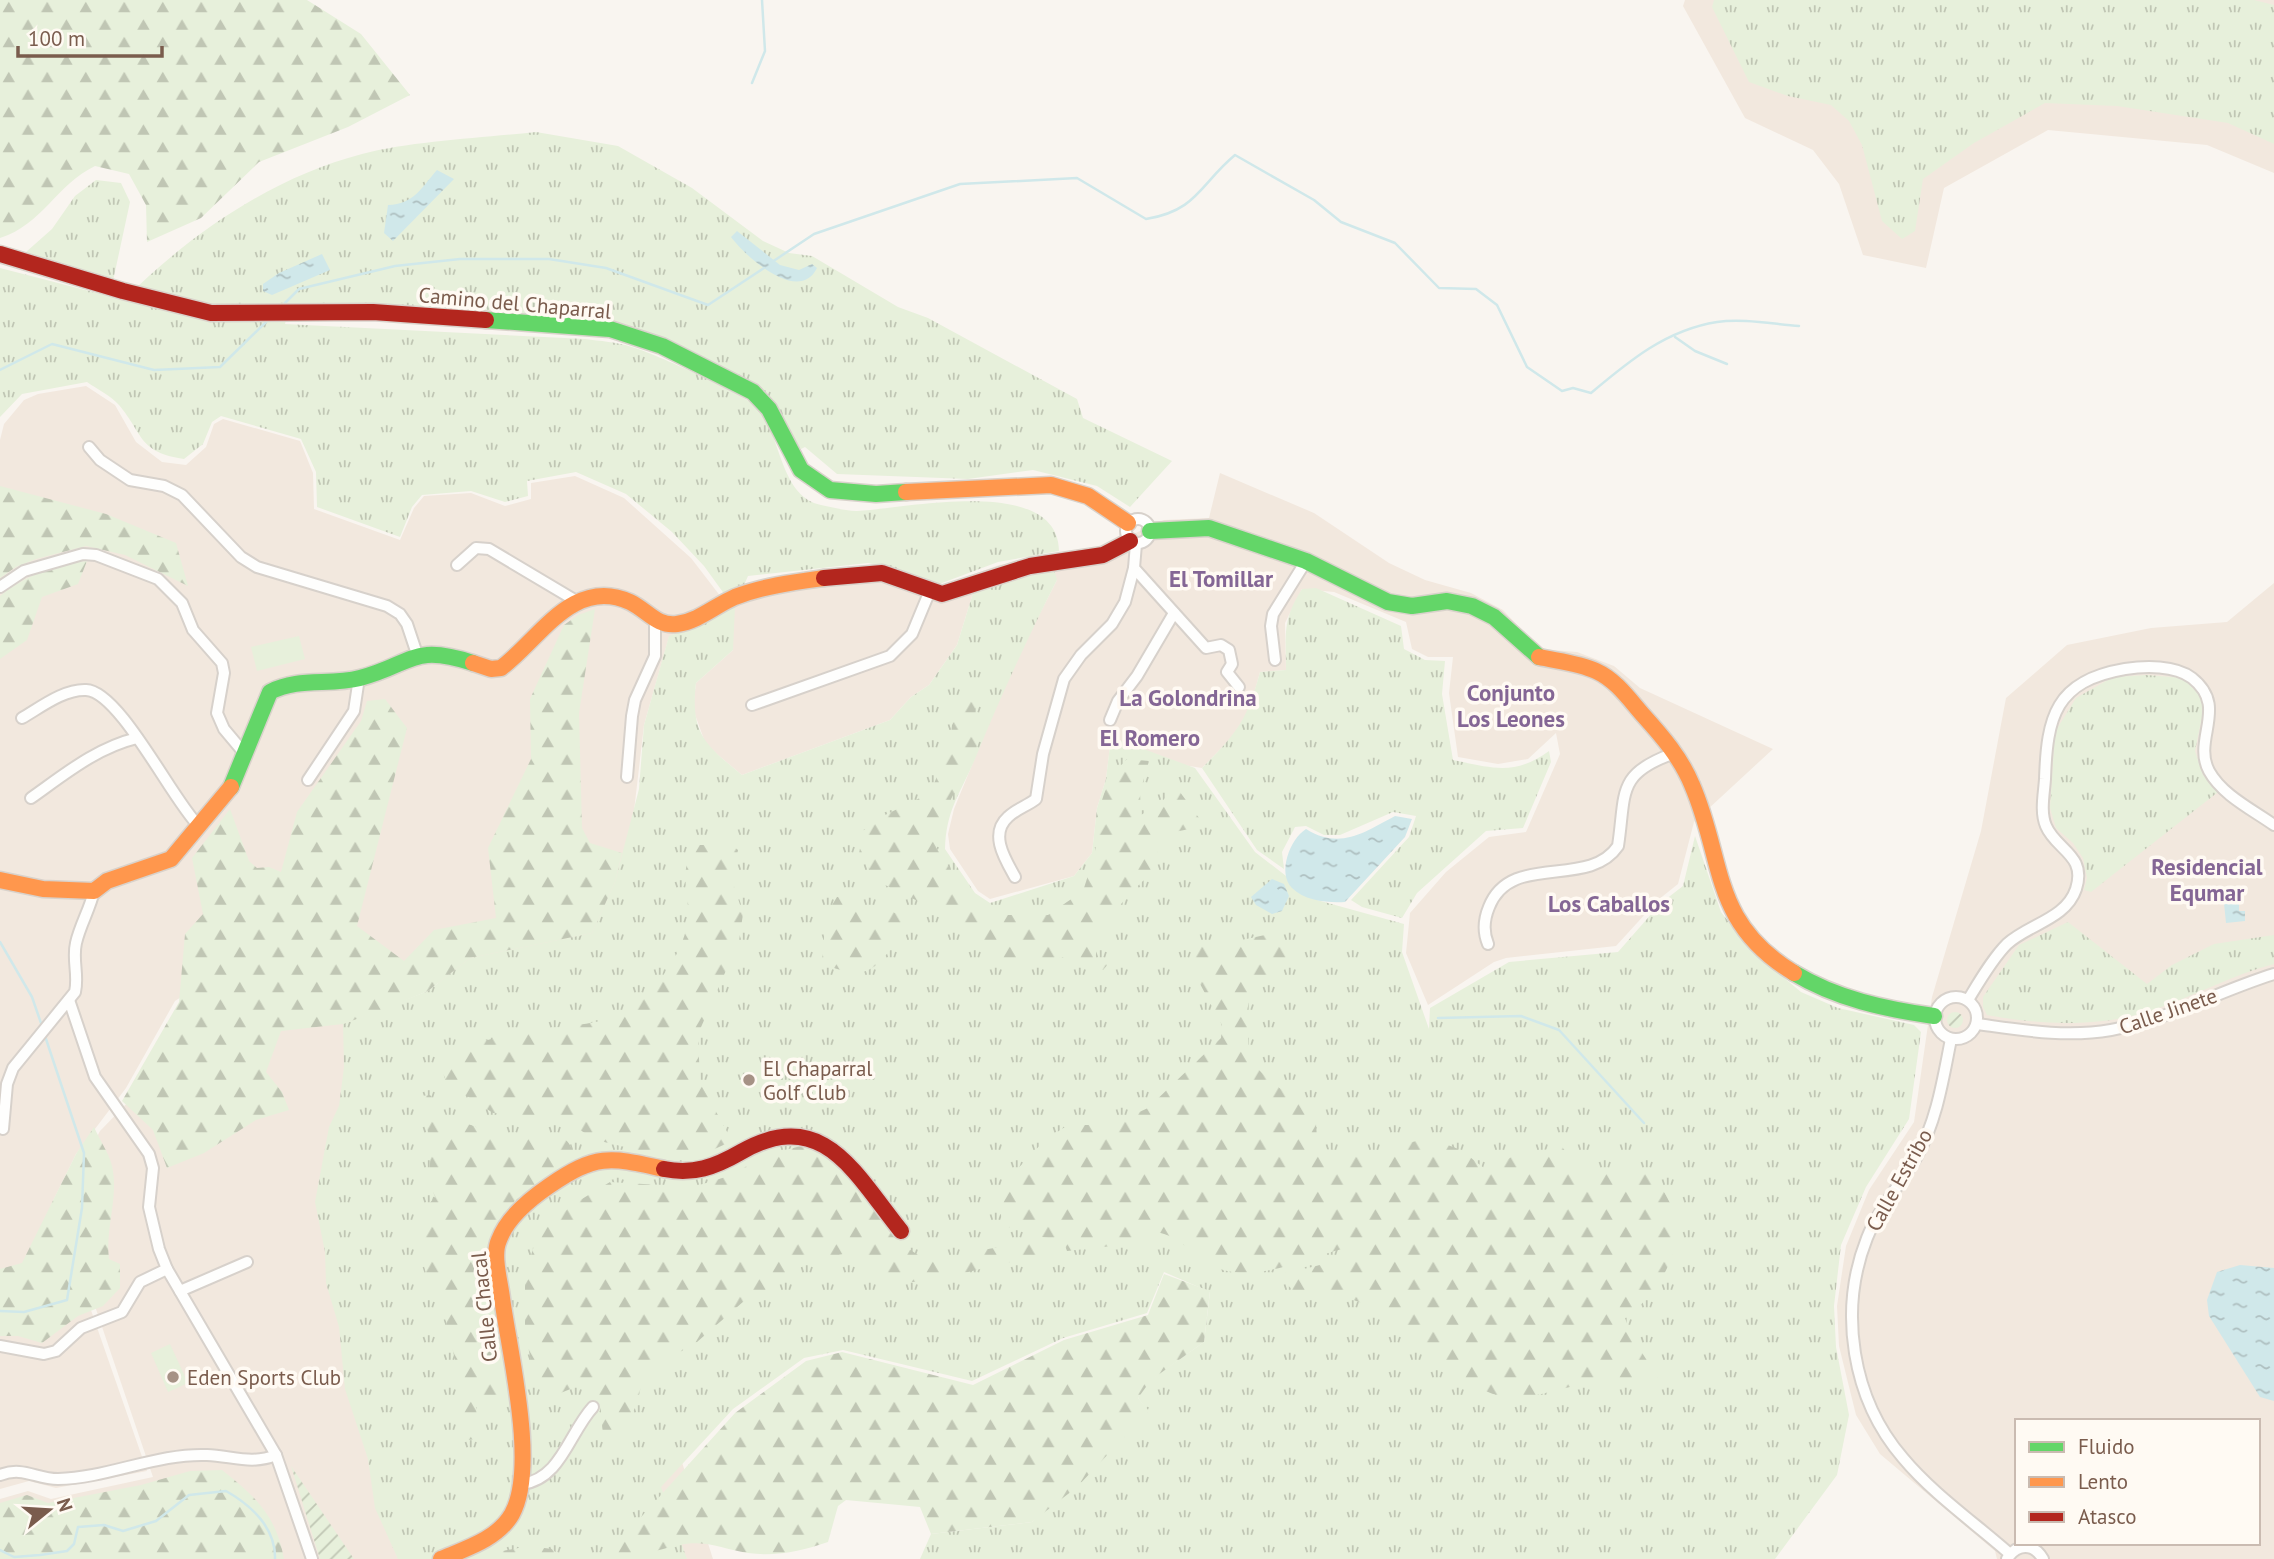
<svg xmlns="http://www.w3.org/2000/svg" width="2274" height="1559" font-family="'PT Sans',sans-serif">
<defs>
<pattern id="grass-tufts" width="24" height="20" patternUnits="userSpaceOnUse" patternTransform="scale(1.75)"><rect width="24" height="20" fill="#e7f0db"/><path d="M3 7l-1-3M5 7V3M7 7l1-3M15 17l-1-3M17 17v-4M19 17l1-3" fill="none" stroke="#c0c6b4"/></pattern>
<pattern id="forest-firs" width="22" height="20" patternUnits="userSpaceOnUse" patternTransform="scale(1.75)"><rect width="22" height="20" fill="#e7f0db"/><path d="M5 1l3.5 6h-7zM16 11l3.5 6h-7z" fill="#c0c6b4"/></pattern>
<pattern id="garden-furrows" width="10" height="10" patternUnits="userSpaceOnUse" patternTransform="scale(1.75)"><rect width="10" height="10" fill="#e7f0db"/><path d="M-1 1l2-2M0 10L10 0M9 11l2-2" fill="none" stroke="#c0c6b4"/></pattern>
<pattern id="water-ripples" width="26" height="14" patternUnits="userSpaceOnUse" patternTransform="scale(1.75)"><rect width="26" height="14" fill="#d0e8ea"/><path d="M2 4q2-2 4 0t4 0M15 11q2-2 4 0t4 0" fill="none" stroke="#aebfc0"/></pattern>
</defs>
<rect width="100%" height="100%" fill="#f9f5f0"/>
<!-- residential -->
<g fill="#f2e8de" fill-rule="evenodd">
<polygon points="1685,0 2274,0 2274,173 2207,145 2048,130 1944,188 1926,268 1863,255 1839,184 1813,150 1745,118 1683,6"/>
<polygon points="86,386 115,405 136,442 162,462 186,465 206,447 214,424 223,419 300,441 313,473 314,509 400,540 414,508 424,496 471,493 505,506 531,499 531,483 575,476 624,498 691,558 721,597 870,567 928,585 941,586 999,565 1103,548 1164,520 1209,518 1220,473 1314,513 1389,563 1425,580 1471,593 1503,610 1540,649 1577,652 1614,666 1640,688 1773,749 1694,822 1678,884 1658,900 1616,946 1506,958 1494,962 1428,1005 1406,953 1410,913 1446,872 1489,837 1526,832 1560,754 1556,733 1528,759 1498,764 1458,757 1449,693 1453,657 1428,657 1412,649 1406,622 1334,592 1302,589 1285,623 1286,670 1260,672 1249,712 1235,734 1202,768 1183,765 1111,738 1106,779 1097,808 1092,853 1074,876 990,899 978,891 950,849 948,834 954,809 1010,672 1057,580 973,593 957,645 929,685 911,697 890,720 742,775 706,745 693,709 696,683 733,650 719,614 669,637 644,725 618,948 422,986 222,970 175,1001 126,1088 76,1154 53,1201 147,1471 56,1488 29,1481 0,1489 0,440 4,424 24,400 38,394"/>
<path d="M2274 583V1559H1997L1995 1551 1880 1454 1856 1415 1839 1346 1837 1306 1846 1246 1869 1190 1914 1122 1932 997 1981 831 2006 698 2067 645 2151 628 2227 622ZM2017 1421H2258V1543H2017Z"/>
<polygon points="520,957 713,1559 0,1559 0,1499 28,1491 51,1499 153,1477 61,1206 100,1131 132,1098 184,1005 429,999"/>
</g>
<!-- grass -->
<g fill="url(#grass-tufts)">
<polygon points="1714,0 2254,0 2274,5 2274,144 2228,123 2117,106 2045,103 1974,143 1923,179 1915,231 1902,239 1882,221 1862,145 1849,121 1831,105 1788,96 1749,82 1712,7"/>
<path d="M536 132 618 146 692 188 763 241 789 253 812 256 898 307 928 318 1077 399 1083 418 1172 461 1130 507 1097 486 1033 470 968 479 837 474 805 447 801 449 760 388 625 324 518 314 335 305 289 307 285 324 585 339C600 341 617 342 632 347 653 353 750 396 760 410 781 438 781 497 821 505 832 507 845 511 857 511 904 509 1058 474 1059 551L998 562 942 583H928L893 568 868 563 748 576 735 606 733 650 696 683C690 734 706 745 742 775L890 720 911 697 929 685 957 645 973 593 1054 569 1057 580C1027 639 1000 698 975 759 960 794 946 810 945 849L975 893 990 903 1074 876 1092 853 1097 808 1106 779 1111 737 1195 768 1255 852 1317 900 1404 924 1402 952 1429 1029 1430 1008 1509 962 1618 952 1661 903 1683 886 1695 836 1721 912 1751 950 1801 992 1838 1008 1914 1025 1921 1032 1909 1119 1866 1187 1841 1245 1834 1306 1836 1347 1849 1415 1837 1475 1775 1559H920L931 1534 1032 1522 1148 1411 1138 1398 1150 1380 1204 1342 1210 1292 1164 1272 1147 1313 1063 1338 972 1381 843 1350 804 1358 733 1409 661 1487 687 1559H398L375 1508 368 1459 345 1389 339 1327 326 1283 325 1252 315 1202 329 1127 339 1106 344 1067 343 1024 428 991 470 958 592 933 615 882 639 789 644 725 669 636 685 630 725 595 704 566 672 532 626 494 576 472 527 481 528 496 505 502 471 491 422 495 412 507 400 537 317 507 316 472 301 439 221 416 212 422 203 444 184 459C138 452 144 435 119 405 111 396 97 389 87 382L22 394 0 417V268L124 300C188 235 273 177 362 154 413 141 482 138 536 132Z"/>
<polygon points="96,180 121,183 130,202 113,281 26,252 52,229 75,196"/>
<path d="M1316 588 1401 626 1404 649 1425 660 1445 661 1442 694 1453 760C1492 768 1515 776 1549 751L1551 762 1523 828 1486 831 1417 893 1402 918 1362 907 1351 900 1409 837 1416 816 1393 812 1340 835H1324L1306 826 1295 827 1282 852 1284 869 1257 850 1202 768C1238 732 1247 720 1260 672L1286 670C1286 635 1282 620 1302 589Z"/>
<polygon points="2147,675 2184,678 2201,697 2203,712 2195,751 2203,775 2218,792 2091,892 2084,890 2087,878 2083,858 2073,843 2056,828 2050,808 2055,732 2076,698 2113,677"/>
<path d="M2068 922 2147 984 2172 965 2214 944 2274 935V964C2232 975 2194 996 2153 1010 2099 1028 2042 1025 1987 1015L1983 1007V997L2019 945Z"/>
</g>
<!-- forest -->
<g fill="url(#forest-firs)">
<path d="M0 0H307L361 34 410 95 348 127 259 162 201 218 147 242 146 205 129 174 95 166C57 184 42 225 0 238Z"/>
<polygon points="0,486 106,514 176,543 188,586 125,555 86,546 36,559 16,567 0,578"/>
<path d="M87 561 78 584 42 597 27 640 0 659V596C23 577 57 563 87 561Z"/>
<polygon points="595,609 579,713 582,828 590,843 622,853 615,882 592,933 470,958 428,991 384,1009 343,1024 281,1031 266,1072 282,1092 289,1110 256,1120 204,1153 167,1168 153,1130 122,1101 179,1002 185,934 203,914 192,858 230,809 249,861 257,868 269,867 281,872 297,812 361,721 367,701 385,699 407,728 357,926 404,961 434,930 496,918 488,848 531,759 530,699 564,625 578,615"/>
<path d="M974 696H978L979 702 974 711C990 745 962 775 948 805 942 817 939 834 936 847L971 901 987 915H1048L1083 891 1095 854 1099 809 1109 779 1127 759 1149 761 1140 792 1141 815 1163 801 1174 784 1205 826 1174 832 1158 842 1156 871C1143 877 1103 922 1099 936 1097 944 1096 954 1095 963H1109L1103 970 1071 958 1062 957 1040 965 1016 959 988 957 969 931 949 927 934 909 879 882 859 854 863 831 877 819 930 793 950 746 952 725Z"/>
<path d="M698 845H732L738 850 732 880 743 914 739 941 698 1034 700 1082 732 1141 693 1159 633 1149 596 1140 561 1118 493 1113 447 1083 441 1068C461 1033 551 1030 590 1023 598 1021 609 1021 616 1017 651 996 681 961 688 921 691 897 675 868 698 845Z"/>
<path d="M846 896 863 910 886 909 902 916 907 934C884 950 876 983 841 970 833 968 828 966 822 960L826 915 837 897Z"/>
<path d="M1194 933 1209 947 1265 935 1281 942 1287 960 1284 970 1253 982 1247 1011 1249 1060 1270 1081 1304 1106 1316 1124 1317 1138 1322 1149 1388 1154 1404 1144 1429 1138 1461 1150 1489 1172 1514 1155 1562 1147 1584 1174 1611 1168 1656 1176C1662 1190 1677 1211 1678 1226 1680 1258 1650 1302 1625 1318L1632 1337 1660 1381C1631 1384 1599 1381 1570 1387 1550 1391 1528 1400 1507 1397 1466 1392 1443 1355 1411 1332 1380 1310 1338 1285 1298 1296 1277 1268 1257 1282 1225 1281L1222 1272C1263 1284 1315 1266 1355 1255L1342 1249C1303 1259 1250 1286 1211 1265 1189 1253 1182 1237 1156 1232L1148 1242 1067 1251 1063 1240 1027 1235 1023 1223 1004 1229 1001 1215 1007 1180 1045 1140 1068 1125H1111L1148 1108 1221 1038 1222 1025 1191 967Z"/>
<path d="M430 1095 448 1117 499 1135 560 1136C570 1142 574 1148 572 1160 551 1176 509 1200 495 1222 488 1235 488 1256 487 1270L501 1393 494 1402H476L478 1439 466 1440 461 1385 443 1309 428 1281 418 1243 423 1211 435 1197 429 1181 431 1147 421 1096Z"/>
<path d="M94 1127C99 1139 109 1153 112 1166 119 1197 105 1228 109 1259L120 1264V1288L103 1306 78 1316 42 1343 18 1336H0V1269L22 1263 76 1154Z"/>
<path d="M801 1146 833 1159 906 1247 927 1261C971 1255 1011 1239 1056 1244L1055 1253C1000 1262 947 1281 891 1284L858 1251 809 1261 783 1281 744 1301 697 1342 658 1365 642 1382 637 1404 624 1429 606 1442C599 1424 604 1413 597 1392L583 1384 548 1398 535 1383 525 1330V1275L537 1236 572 1205 610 1182 693 1187 732 1175 765 1155Z"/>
<path d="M1164 1274 1210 1291 1204 1342 1151 1380 1138 1398 1149 1411 1077 1487 1032 1522 931 1534 920 1507 846 1500 838 1506 828 1542C801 1551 777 1557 748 1553 724 1549 704 1539 679 1545 653 1551 632 1559 605 1557L735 1413 806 1361 842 1352 973 1385 1064 1340 1148 1315Z"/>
<path d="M222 1470C256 1497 276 1515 284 1559H0V1503L27 1495 48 1503 141 1485 190 1471Z"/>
<polygon points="529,1546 552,1549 563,1559 484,1559 492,1553"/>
</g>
<!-- garden -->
<g fill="url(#garden-furrows)">
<circle cx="1955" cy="1020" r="8"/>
<polygon points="291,1466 354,1559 320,1559"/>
</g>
<!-- pitch -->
<g fill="#e7f0db">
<polygon points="299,636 305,659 257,671 251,647"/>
<polygon points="170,1344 188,1383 168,1392 151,1353"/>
</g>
<!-- water -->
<g fill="url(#water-ripples)">
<path d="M437 170 454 179 393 241 384 233 388 205C414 204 421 188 437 170Z"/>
<path d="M737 231 780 265 799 270 812 264 817 268C799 305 745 256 731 237Z"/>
<polygon points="322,254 330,270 272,295 263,291 263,284 279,273"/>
<path d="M1395 816 1412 819 1405 837 1345 902C1328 903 1305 901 1292 888 1277 873 1290 839 1306 829 1340 850 1363 833 1395 816Z"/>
<polygon points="1272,879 1284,884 1289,896 1282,911 1272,914 1256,905 1251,897"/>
<polygon points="2239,902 2239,911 2245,911 2245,921 2226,923 2224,903"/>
<polygon points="2240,1265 2274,1268 2274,1401 2260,1397 2209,1316 2207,1300 2217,1272"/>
</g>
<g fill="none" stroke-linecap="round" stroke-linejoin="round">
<!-- stream -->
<g stroke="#d0e8ea" stroke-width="2.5">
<polyline points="752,83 765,51 762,0"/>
<path d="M772 262 814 234 960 184 1077 178 1146 219C1197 211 1200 184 1235 155L1314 200 1341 222 1395 243 1439 288 1476 289 1497 305 1527 367 1562 391 1573 388 1591 393C1629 361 1666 330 1717 322 1742 318 1773 324 1799 326"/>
<polyline points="279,309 299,289 395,266 460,259 549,259 606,268 708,305 764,268"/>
<polyline points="1675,337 1695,351 1727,364"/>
<polyline points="0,370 52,344 154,370 220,367 267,321"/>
<polyline points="0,942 32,997 42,1026"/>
<polyline points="1438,1018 1521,1016 1559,1030 1644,1123"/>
<polyline points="0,1311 24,1312 67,1300 82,1208 84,1153 45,1036"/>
<path d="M0 1550 14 1557 40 1555 67 1551 74 1544 78 1527 104 1525 123 1531 156 1521 189 1495 226 1491C251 1505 276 1528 275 1559"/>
</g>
<defs>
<g id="street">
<polyline points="89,447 100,460 130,480 164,486 182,495 241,557 257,567 387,606 400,614 407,624 417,654"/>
<circle cx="1138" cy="531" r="12"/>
<polyline points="1136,544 1134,568 1206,648 1221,645 1229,650 1232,664 1227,672 1239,687"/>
<polyline points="457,565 476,548 489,549 578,602"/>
<polyline points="0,587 24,571 83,554 96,555 158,579 182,603 193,630 222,663 224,673 217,713 224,729 245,754"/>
<polyline points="1275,660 1271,626 1273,614 1306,561"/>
<polyline points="752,705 890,656 912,634 929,593"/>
<path d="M22 718C41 707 64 689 86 690 120 691 174 803 199 826"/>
<polyline points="1110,720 1118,701 1137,676 1174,613"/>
<polyline points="627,777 632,716 635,700 655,656 655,620"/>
<polyline points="308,780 354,711 359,678"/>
<path d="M31 798C65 774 96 748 137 738"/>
<path d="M1015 877C1005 859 989 834 1008 817 1016 809 1027 806 1036 799L1043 754 1064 679 1081 655 1112 624 1125 602 1134 568"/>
<path d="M1488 944C1483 932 1484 919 1489 907 1511 851 1588 890 1618 846 1626 794 1616 774 1672 754"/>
<circle cx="1956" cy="1018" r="21"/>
<polyline points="69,1000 95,1077 149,1154 153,1168 149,1207 159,1249 167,1269 276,1455 312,1559"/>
<path d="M1968 1000C1979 982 1992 959 2007 944 2029 924 2066 919 2076 889 2087 855 2056 850 2046 826 2040 812 2044 794 2045 779 2047 717 2055 681 2125 669 2145 666 2175 665 2192 678 2229 707 2192 739 2209 771 2222 795 2253 810 2274 825"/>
<path d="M1977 1024C2021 1030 2066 1038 2111 1030 2168 1020 2219 991 2274 974"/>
<path d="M1951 1039C1943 1079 1937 1120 1917 1156 1901 1184 1879 1208 1867 1238 1838 1311 1852 1399 1903 1458 1933 1494 1975 1523 2010 1554"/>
<path d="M3 1129 7 1084 13 1068 75 992C79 975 72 960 76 943 80 925 90 909 94 891"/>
<polyline points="180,1291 247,1262"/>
<polyline points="0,1346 44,1354 56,1351 81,1328 122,1312 140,1282 167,1269"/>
<path d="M0 1475C23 1466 36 1479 58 1479 108 1478 157 1453 207 1455 232 1456 252 1465 276 1455"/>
<path d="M522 1484C561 1479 569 1433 593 1407"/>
<path d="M2007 1559C2017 1543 2034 1543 2043 1559"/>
</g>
<g id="fast">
<polyline points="486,320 610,329 662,346 753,392 769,409 801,470 830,490 876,494 906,492"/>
<polyline points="1150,531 1209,528 1306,561 1388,602 1412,606 1447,601 1472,606 1494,617 1539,657"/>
<path d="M231 787 270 692C299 677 329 686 360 678 413 664 412 643 473 663"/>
<path d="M1794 973C1837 999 1885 1009 1934 1016"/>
</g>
<g id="slow">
<polyline points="906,492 1051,485 1088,496 1128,523"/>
<path d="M1539 657C1557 661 1579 663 1596 671 1616 680 1629 699 1643 715 1662 736 1681 758 1692 785 1725 861 1710 922 1794 973"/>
<path d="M473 663 491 669 501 668C539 640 573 576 630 602 647 610 657 627 677 624 699 621 716 605 735 597 763 586 795 582 824 578"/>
<polyline points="0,880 43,889 94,891 107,881 171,859 231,787"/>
<path d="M441 1559C465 1549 498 1539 512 1514 538 1467 509 1351 502 1298 500 1281 492 1255 499 1240 507 1218 530 1199 549 1186 597 1153 610 1157 664 1169"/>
</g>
<g id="jam">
<polyline points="0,254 123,291 211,313 373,312 486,320"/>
<polyline points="824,578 882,573 942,594 1030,566 1103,555 1130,541"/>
<path d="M664 1169C693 1175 715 1167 741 1152 823 1105 855 1174 901 1231"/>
</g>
</defs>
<!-- street casing -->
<use href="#street" stroke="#d7d1cb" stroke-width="14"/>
<!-- fast casing -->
<use href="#fast" stroke="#d9d2cb" stroke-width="19"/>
<!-- slow casing -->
<use href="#slow" stroke="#d9d2cb" stroke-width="19"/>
<!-- jam casing -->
<use href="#jam" stroke="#d9d2cb" stroke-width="19"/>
<!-- street -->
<use href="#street" stroke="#fefefd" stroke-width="10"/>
<!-- fast -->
<use href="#fast" stroke="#63d668" stroke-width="16"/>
<!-- slow -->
<use href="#slow" stroke="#ff974d" stroke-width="16"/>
<!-- jam -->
<use href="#jam" stroke="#b3261e" stroke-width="16"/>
</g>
<!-- markers -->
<g fill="#a69286" stroke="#fffaf3" stroke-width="2.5">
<circle cx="749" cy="1080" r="7"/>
<circle cx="173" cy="1377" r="7"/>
</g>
<g text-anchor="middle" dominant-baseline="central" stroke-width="7" stroke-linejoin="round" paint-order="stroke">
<!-- street labels -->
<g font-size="21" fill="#7a5c4d" stroke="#fffaf3">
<text transform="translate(515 303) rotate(5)">Camino del Chaparral</text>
<text transform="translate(2168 1011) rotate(-19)">Calle Jinete</text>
<text transform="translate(1899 1180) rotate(-61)">Calle Estribo</text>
<text transform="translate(484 1307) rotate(-96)">Calle Chacal</text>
</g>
<!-- poi labels -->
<g font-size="21" fill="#7a5c4d" stroke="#fffaf3" text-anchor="start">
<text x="763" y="1068">El Chaparral<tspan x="763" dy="24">Golf Club</tspan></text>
<text x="187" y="1377">Eden Sports Club</text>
</g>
<!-- neighbourhood labels -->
<g font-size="23" font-weight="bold" fill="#846695" stroke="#fffaf3">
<text x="1221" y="578">El Tomillar</text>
<text x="1511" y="692">Conjunto<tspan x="1511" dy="26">Los Leones</tspan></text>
<text x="1188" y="697">La Golondrina</text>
<text x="1150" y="737">El Romero</text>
<text x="2207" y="866">Residencial<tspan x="2207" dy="26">Equmar</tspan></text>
<text x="1609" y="903">Los Caballos</text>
</g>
</g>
<!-- legend -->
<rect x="2015" y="1419" width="245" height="126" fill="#fffaf3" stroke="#cabbb1" stroke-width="2"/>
<rect x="2029" y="1442" width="35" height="10" fill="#63d668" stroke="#cabbb1" stroke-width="2"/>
<text x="2078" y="1454" font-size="21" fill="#7a5c4d">Fluido</text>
<rect x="2029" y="1477" width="35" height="10" fill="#ff974d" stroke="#cabbb1" stroke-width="2"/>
<text x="2078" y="1489" font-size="21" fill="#7a5c4d">Lento</text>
<rect x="2029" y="1512" width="35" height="10" fill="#b3261e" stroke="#cabbb1" stroke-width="2"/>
<text x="2078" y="1524" font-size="21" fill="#7a5c4d">Atasco</text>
<!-- north arrow -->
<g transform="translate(49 1510) rotate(72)" stroke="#fffaf3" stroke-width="5" paint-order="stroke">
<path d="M0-5L12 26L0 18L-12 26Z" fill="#7a5c4d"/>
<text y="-10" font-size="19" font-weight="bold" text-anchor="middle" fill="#7a5c4d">N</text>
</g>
<!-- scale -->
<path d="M18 46v10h144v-10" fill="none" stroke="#7a5c4d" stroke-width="3.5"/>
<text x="28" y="46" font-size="21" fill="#7a5c4d" stroke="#fffaf3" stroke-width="5" paint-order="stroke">100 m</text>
</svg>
